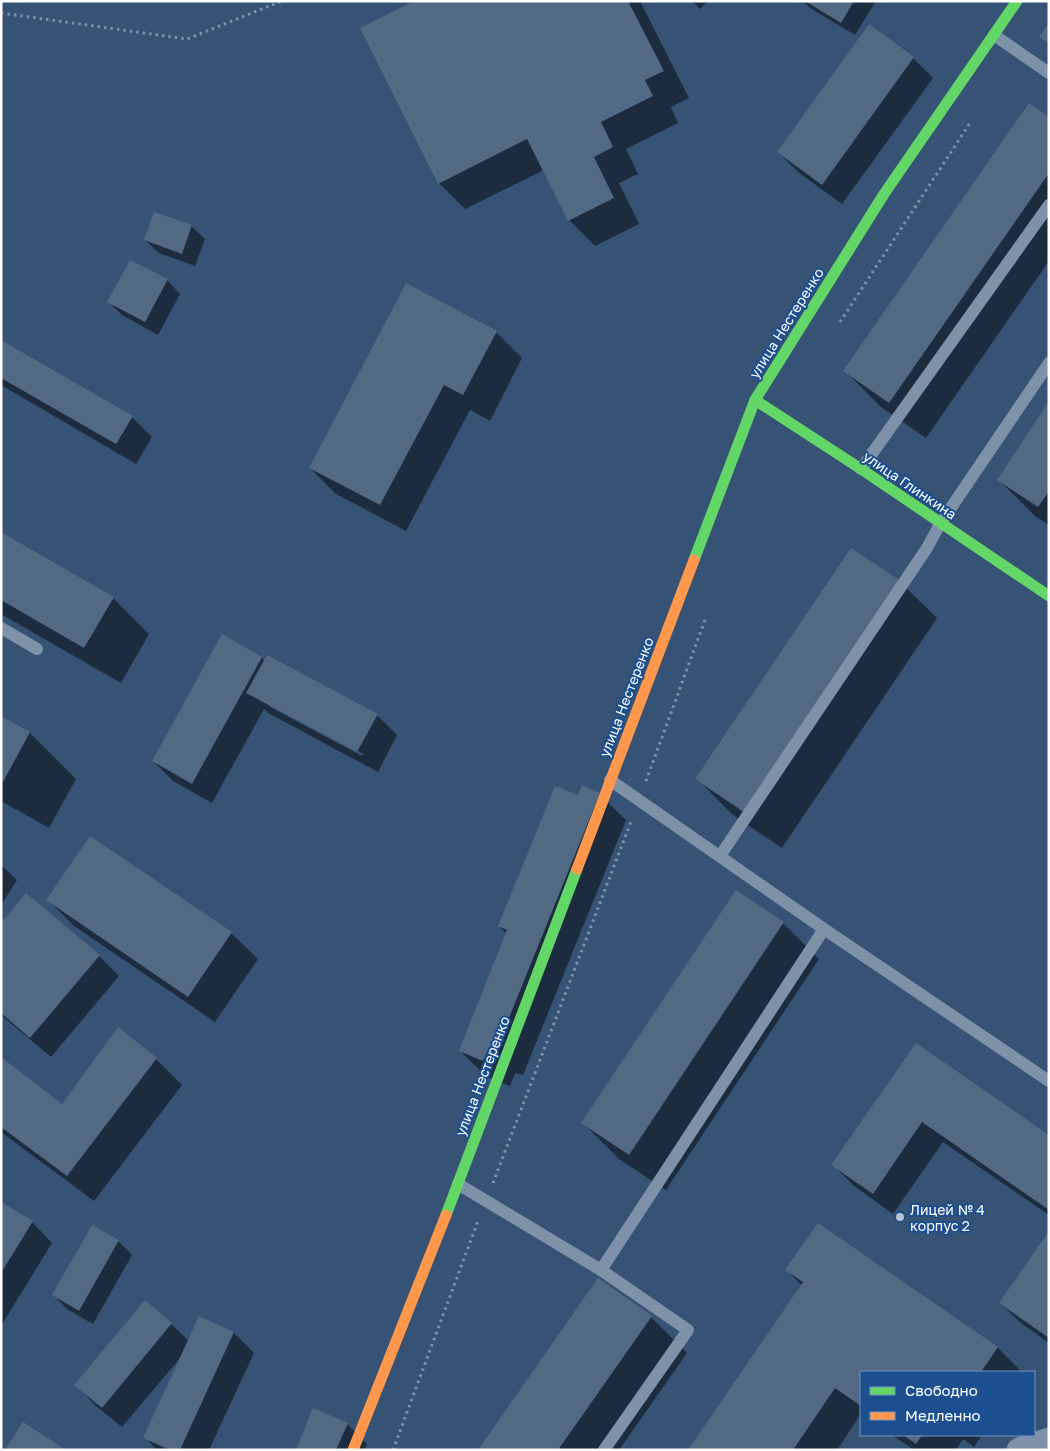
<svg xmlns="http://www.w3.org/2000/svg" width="1050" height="1451" font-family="'Golos Text',sans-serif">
<rect width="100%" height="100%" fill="#365274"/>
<!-- shadow -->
<g fill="#0007" fill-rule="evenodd">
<polygon points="416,1 640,1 689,98 671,107 678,123 626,149 638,174 619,183 639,224 595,246 569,220 544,170 465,209 439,183"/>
<polygon points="692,1 708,1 700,9"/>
<polygon points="803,1 876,1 855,35 810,8"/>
<polygon points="913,58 933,78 842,204 798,172 778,152"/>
<polygon points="1049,118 1049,261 926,438 881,407 845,371"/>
<polygon points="191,226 205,239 195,266 159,253 145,240"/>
<polygon points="167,280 180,294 158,335 122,315 109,302"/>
<polygon points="496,332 522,358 490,421 470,410 406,531 336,494 310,468"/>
<polygon points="1,341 132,417 152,437 136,464 1,385"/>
<polygon points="1049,404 1049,525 1035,516 999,480"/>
<polygon points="1,533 113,598 149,634 121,683 1,614"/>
<polygon points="900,582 937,618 782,848 733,815 697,779"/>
<path d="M222 636 262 658 265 661 377 715 397 735 378 772 268 713 264 709 212 803 173 781 153 761ZM270 705 364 754 362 756 270 707Z"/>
<polygon points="1,718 30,733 76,779 49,828 1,801"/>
<polygon points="599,794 626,820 523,1075 515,1073 510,1086 487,1077 460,1051 507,934 499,926 579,797"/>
<polygon points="90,838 231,933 258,959 215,1022 74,926 48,900"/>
<polygon points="1,865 17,880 1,905"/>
<polygon points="783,923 819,959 666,1190 619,1159 583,1123"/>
<polygon points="1,925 99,956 119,976 51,1057 1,1015"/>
<polygon points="916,1044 1049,1137 1049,1215 943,1142 893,1214 853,1185 833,1165"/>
<polygon points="1,1059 63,1106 156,1059 182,1085 94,1201 1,1132"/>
<polygon points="1,1203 32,1222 52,1243 1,1326"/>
<polygon points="818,1225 998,1348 1022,1372 861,1372 861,1414 837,1450 690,1450 802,1286 787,1270"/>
<polygon points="1049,1234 1049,1343 1021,1323 1000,1303"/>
<polygon points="118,1241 132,1255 93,1324 67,1309 54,1295"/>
<polygon points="200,1317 234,1333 254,1353 209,1450 157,1450 145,1437 181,1357 122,1427 96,1406 76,1385 171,1324 189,1341"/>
<polygon points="651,1317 687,1353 619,1450 479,1450"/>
<polygon points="347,1424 367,1444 365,1450 297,1450"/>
<polygon points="892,1435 982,1435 974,1447 963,1439 956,1450 914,1450"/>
</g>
<!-- building -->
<g fill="#526984">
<polygon points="414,1 628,1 664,71 645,80 653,96 601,122 613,147 594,157 614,198 568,221 527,139 438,184 360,28"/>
<polygon points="805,1 854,1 841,23"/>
<polygon points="1049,23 1049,43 1039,37"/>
<polygon points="869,24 914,57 822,185 777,152"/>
<polygon points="1029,103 1049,117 1049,173 889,403 843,371"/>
<polygon points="154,212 192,225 182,254 144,240"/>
<polygon points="130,260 168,279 145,322 107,302"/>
<polygon points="406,283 497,331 463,395 444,385 380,505 309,468"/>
<polygon points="1,340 133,416 116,444 1,378"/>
<polygon points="1049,401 1049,491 1038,507 997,480"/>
<polygon points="1,532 114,597 84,648 1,600"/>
<polygon points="851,548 901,581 745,813 695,779"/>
<polygon points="222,634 262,657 192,784 152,761"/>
<polygon points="267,655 378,714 357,752 246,693"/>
<polygon points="1,716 30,732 3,782 1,782"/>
<polygon points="582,785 600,793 496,1050 489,1047 483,1061 459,1051 507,930 498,926 555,786 578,795"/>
<polygon points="90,836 232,932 188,997 46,900"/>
<polygon points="736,890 784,922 629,1155 581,1123"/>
<polygon points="26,893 100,955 30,1038 1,1013 1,923"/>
<polygon points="118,1027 157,1058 67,1176 1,1127 1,1057 62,1104"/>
<polygon points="916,1043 1049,1135 1049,1210 922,1122 873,1194 831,1165"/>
<polygon points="1,1202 33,1221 1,1273"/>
<polygon points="818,1223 998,1347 981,1372 861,1372 861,1406 835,1388 793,1450 688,1450 803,1282 785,1270"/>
<polygon points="92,1225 119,1240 79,1311 52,1295"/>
<polygon points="1049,1231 1049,1338 999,1303"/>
<polygon points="598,1278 652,1316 558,1450 478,1450"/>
<polygon points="145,1300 172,1323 102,1408 74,1385"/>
<polygon points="199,1316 234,1332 180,1450 170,1450 143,1438"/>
<polygon points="313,1408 348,1423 336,1450 296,1450"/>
<polygon points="23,1422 66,1450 5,1450"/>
<polygon points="903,1435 922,1435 916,1444"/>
</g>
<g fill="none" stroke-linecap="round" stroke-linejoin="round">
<!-- path -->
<g stroke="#7d92a8" stroke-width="3" stroke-dasharray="2.5 4" stroke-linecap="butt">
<polyline points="1,13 187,39 282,1"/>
<polyline points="840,322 970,123"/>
<polyline points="646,781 705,620"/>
<polyline points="493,1183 632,819"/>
<polyline points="393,1450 478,1221"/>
</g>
<!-- lane -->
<g stroke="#7d92a8" stroke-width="12">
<polyline points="994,35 1049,73"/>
<polyline points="861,469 1049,205"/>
<polyline points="1,628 37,649"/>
<polyline points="610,780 824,929"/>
<polyline points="720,856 927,548 940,524 1049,363"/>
<polyline points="458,1184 601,1270 824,929 1049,1081"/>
<polyline points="601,1270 688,1330 604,1450"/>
</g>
<!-- street -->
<polyline stroke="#7d92a8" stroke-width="25" points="1019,1450 1049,1440"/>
<!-- fast -->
<g stroke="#63d668" stroke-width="11">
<polyline points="755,400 861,469 1049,596"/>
<polyline points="694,560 755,400 884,194 1017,1"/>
<polyline points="446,1215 577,869"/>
</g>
<!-- slow -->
<g stroke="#ff974d" stroke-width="11">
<polyline points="577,869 694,560"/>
<polyline points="353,1450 446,1215"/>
</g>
</g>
<!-- markers -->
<circle fill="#b9c2ce" stroke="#1b4f8f" stroke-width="2" cx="900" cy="1217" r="5"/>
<g text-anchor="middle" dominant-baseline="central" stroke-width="4" stroke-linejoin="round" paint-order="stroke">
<!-- street labels -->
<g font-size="14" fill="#fff" stroke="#1b4f8f">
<text transform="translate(786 323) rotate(-58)">улица Нестеренко</text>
<text transform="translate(910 485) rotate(34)">улица Глинкина</text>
<text transform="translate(626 697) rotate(-69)">улица Нестеренко</text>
<text transform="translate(482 1076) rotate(-69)">улица Нестеренко</text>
</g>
<!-- poi labels -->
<g font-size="14" fill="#fff" stroke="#1b4f8f" text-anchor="start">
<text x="910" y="1209">Лицей № 4<tspan x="910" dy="16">корпус 2</tspan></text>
</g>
</g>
<!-- border -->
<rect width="1050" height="1451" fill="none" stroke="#ffffff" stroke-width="5"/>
<!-- legend -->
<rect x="860" y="1371" width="175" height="65" fill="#1b4f8f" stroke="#7695bc"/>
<rect x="870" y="1387" width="25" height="8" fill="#63d668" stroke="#7695bc"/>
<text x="905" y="1396" font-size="15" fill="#ffffff">Свободно</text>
<rect x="870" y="1412" width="25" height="8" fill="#ff974d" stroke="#7695bc"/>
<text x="905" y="1421" font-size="15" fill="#ffffff">Медленно</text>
</svg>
